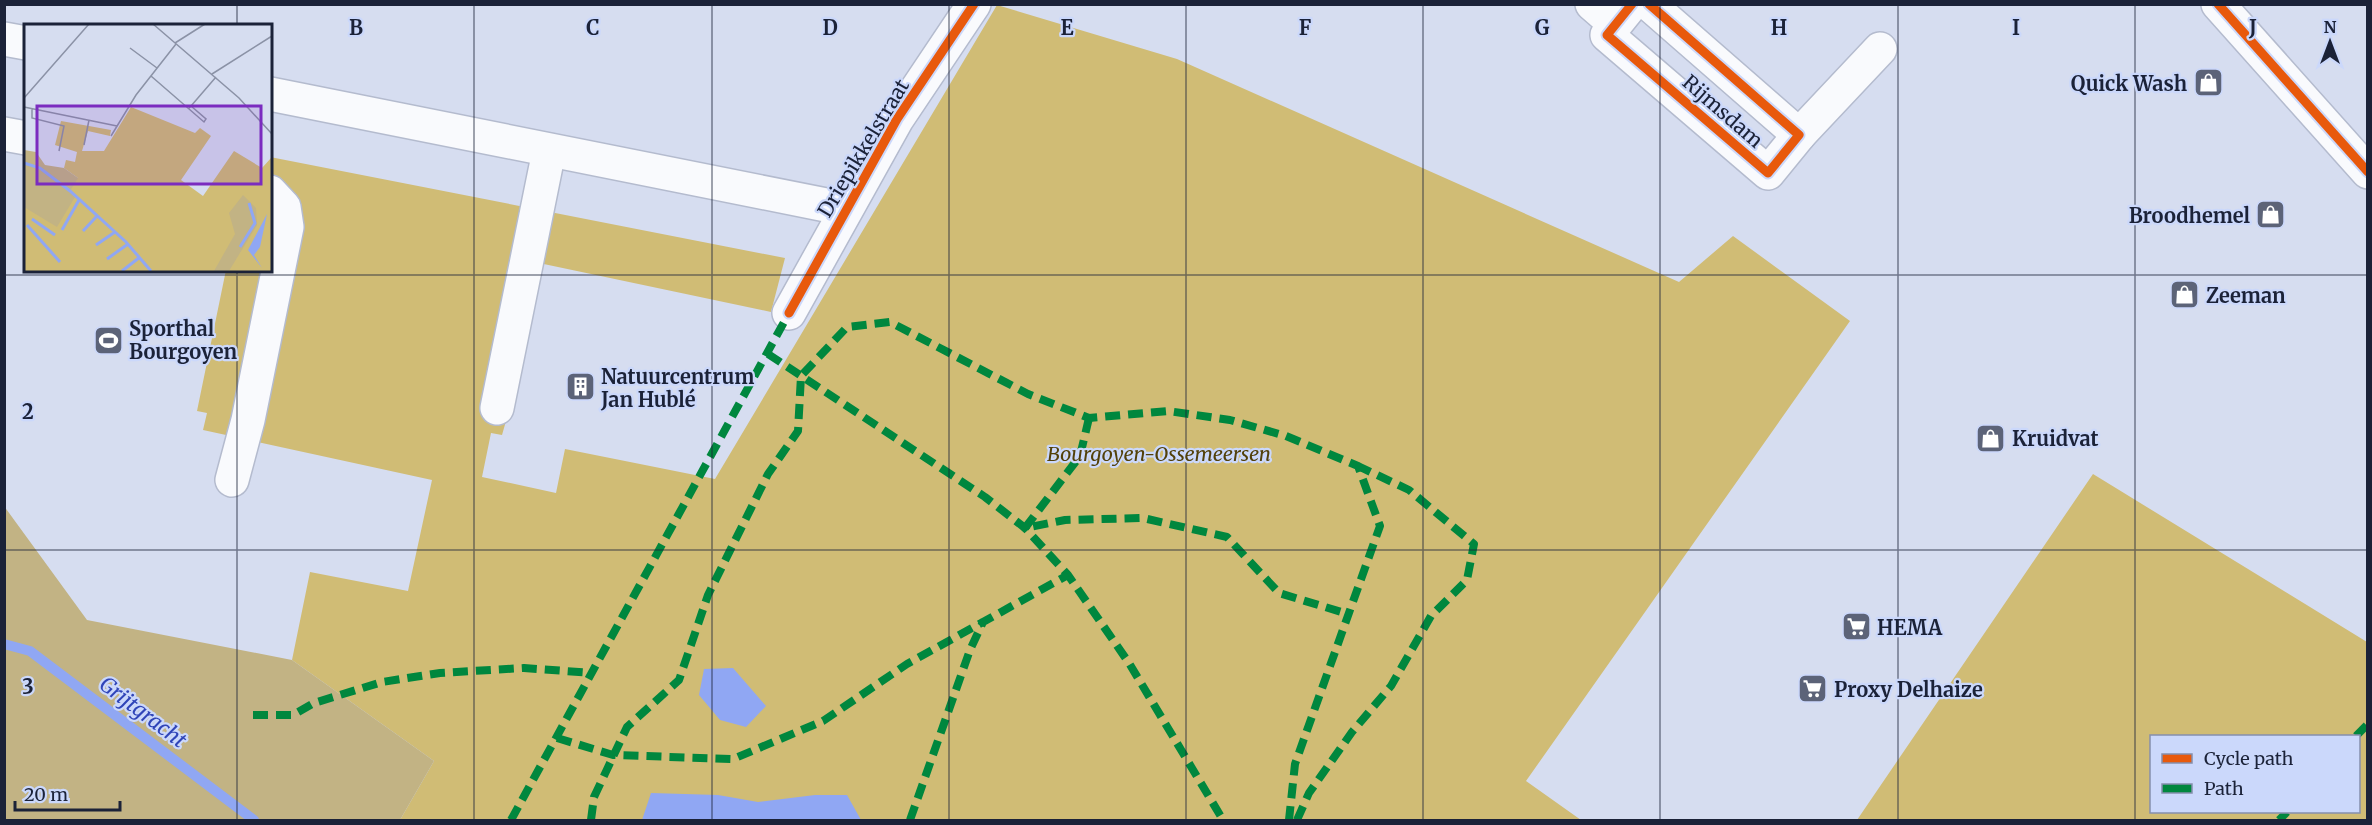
<svg xmlns="http://www.w3.org/2000/svg" width="2372" height="825" font-family="Merriweather,serif">
<rect width="100%" height="100%" fill="#d6ddf0"/>
<!-- green -->
<g fill="#d0bc75" fill-rule="evenodd">
<polygon points="997,5 1177,59 1679,282 1733,236 1850,321 1526,781 1581,820 400,820 434,761 292,660 310,572 408,591 432,480 203,430 207,413 197,411 226,270 270,270 270,157 785,258 771,312 539,263 506,421 502,435 491,433 482,477 556,493 565,449 715,479"/>
<path d="M2093 474 2367 642V820H1857ZM2152 736H2358V812H2152Z"/>
</g>
<!-- forest -->
<polygon fill="#c2b384" points="4,506 87,620 292,660 434,761 400,820 5,820"/>
<!-- water -->
<g fill="#90a7f3">
<polygon points="733,668 766,706 746,727 720,720 699,695 704,669"/>
<polygon points="651,793 718,795 758,802 815,795 847,795 861,820 642,820"/>
</g>
<g fill="none" stroke-linecap="round" stroke-linejoin="round">
<!-- stream -->
<polyline stroke="#90a7f3" stroke-width="10" points="4,644 30,651 254,820"/>
<defs>
<g id="minor">
<polyline points="1592,4 1615,24"/>
<polyline points="1632,4 1607,35 1768,173 1799,135 1649,4"/>
<polyline points="2218,4 2368,172"/>
<polyline points="4,39 26,43"/>
<polyline points="270,94 846,209"/>
<polyline points="4,134 26,138"/>
<polyline points="1799,135 1880,49"/>
<polyline points="789,313 897,119 974,4"/>
<polyline points="497,408 549,151"/>
<polyline points="232,480 248,420 287,227 284,207 270,192"/>
</g>
</defs>
<!-- minor casing -->
<use href="#minor" stroke="#b4bbce" stroke-width="36"/>
<!-- minor -->
<use href="#minor" stroke="#f9fafd" stroke-width="33"/>
<!-- quiet -->
<g stroke="#00873e" stroke-width="8" stroke-dasharray="15 8" stroke-linecap="butt">
<polyline points="768,354 985,497 1025,528 1068,575 1129,663 1223,820"/>
<polyline points="1089,418 1080,456 1025,528 1065,520 1143,518 1227,537 1279,593 1348,614"/>
<polyline points="253,715 293,715 314,703 382,682 440,673 524,668 593,673"/>
<polyline points="2356,736 2368,724"/>
<polyline points="557,738 613,755 733,759 823,721 907,664 983,622"/>
<polyline points="511,820 789,313"/>
<polyline points="591,820 594,797 627,727 679,680 708,595 768,474 798,431 801,376 847,327 890,322 1028,394 1089,418 1168,411 1230,420 1286,436 1358,466 1380,526 1295,764 1289,820"/>
<polyline points="910,820 970,650 983,622 1068,575"/>
<polyline points="1297,820 1309,793 1352,732 1391,686 1431,616 1467,580 1474,544 1409,490 1358,466"/>
<polyline points="2279,820 2287,812"/>
</g>
<defs>
<g id="cycleway">
<polyline points="1632,4 1607,35 1768,173 1799,135 1649,4"/>
<polyline points="2218,4 2368,172"/>
<polyline points="789,313 897,119 974,4"/>
</g>
</defs>
<!-- cycleway casing -->
<use href="#cycleway" stroke="#cbd8fb" stroke-width="13"/>
<!-- cycleway -->
<use href="#cycleway" stroke="#e8590c" stroke-width="9"/>
</g>
<!-- grid -->
<path fill="none" stroke="#1b2238" stroke-width="1.5" stroke-opacity="0.55" d="M237 4V26M474 4V820M712 4V820M949 4V820M1186 4V820M1423 4V820M1660 4V820M1898 4V820M2135 4V820M237 270V820M4 275H2368M4 550H2368"/>
<!-- icons -->
<defs>
<symbol id="shop-square" viewBox="-11 -11 22 22"><rect x="-9" y="-9" width="18" height="18" rx="4" fill="#5c6378" stroke="#cbd8fb"/><path d="M-5-2.5h2.3a2.7 3.5 0 0 1 5.4 0H5L5.5 6h-11ZM-1.5-2.5h3a1.5 2.3 0 0 0-3 0Z" fill="#fff"/></symbol>
<symbol id="stadium-square" viewBox="-11 -11 22 22"><rect x="-9" y="-9" width="18" height="18" rx="4" fill="#5c6378" stroke="#cbd8fb"/><path d="M0-5a6.5 5 0 1 0 0 10a6.5 5 0 1 0 0-10ZM-3.5-1.8h7v3.6h-7Z" fill="#fff"/></symbol>
<symbol id="building-square" viewBox="-11 -11 22 22"><rect x="-9" y="-9" width="18" height="18" rx="4" fill="#5c6378" stroke="#cbd8fb"/><path d="M-4-6H4V6H1V3H-1V6H-4ZM-2.5-4.3h1.7v1.8h-1.7ZM.8-4.3h1.7v1.8H.8ZM-2.5-1h1.7V.8h-1.7ZM.8-1h1.7V.8H.8Z" fill="#fff"/></symbol>
<symbol id="supermarket-square" viewBox="-11 -11 22 22"><rect x="-9" y="-9" width="18" height="18" rx="4" fill="#5c6378" stroke="#cbd8fb"/><path d="M-6-5.5h2.5l.6 2H6L4.5 2H-2.5L-4.4-4H-6ZM-1.5 3.2a1.3 1.3 0 1 0 .1 0ZM3 3.2a1.3 1.3 0 1 0 .1 0Z" fill="#fff"/></symbol>
</defs>
<g fill-rule="evenodd">
<use href="#shop-square" x="2192" y="66" width="33" height="33"/>
<use href="#shop-square" x="2254" y="198" width="33" height="33"/>
<use href="#shop-square" x="2168" y="278" width="33" height="33"/>
<use href="#stadium-square" x="92" y="324" width="33" height="33"/>
<use href="#building-square" x="564" y="370" width="33" height="33"/>
<use href="#shop-square" x="1974" y="422" width="33" height="33"/>
<use href="#supermarket-square" x="1840" y="610" width="33" height="33"/>
<use href="#supermarket-square" x="1796" y="672" width="33" height="33"/>
</g>
<g text-anchor="middle" dominant-baseline="central" stroke-width="4.5" stroke-linejoin="round" paint-order="stroke">
<!-- poi labels -->
<g font-size="20" font-weight="bold" fill="#1b2238" stroke="#cbd8fb" text-anchor="start">
<text x="2187" y="83" text-anchor="end">Quick Wash</text>
<text x="2250" y="215" text-anchor="end">Broodhemel</text>
<text x="2206" y="295">Zeeman</text>
<text x="129" y="328">Sporthal<tspan x="129" dy="23">Bourgoyen</tspan></text>
<text x="601" y="376">Natuurcentrum<tspan x="601" dy="23">Jan Hublé</tspan></text>
<text x="2012" y="438">Kruidvat</text>
<text x="1877" y="627">HEMA</text>
<text x="1834" y="689">Proxy Delhaize</text>
</g>
<!-- street labels -->
<g font-size="20" fill="#1b2238" stroke="#cbd8fb">
<text transform="translate(1723 111) rotate(41)">Rijmsdam</text>
<text transform="translate(863 148) rotate(-59)">Driepikkelstraat</text>
</g>
<!-- park labels -->
<g font-size="20" font-style="italic" fill="#524009" stroke="#cbd8fb">
<text x="1159" y="453">Bourgoyen-Ossemeersen</text>
</g>
<!-- water labels -->
<g font-size="21" font-style="italic" fill="#3045b8" stroke="#cbd8fb">
<text transform="translate(143 712) rotate(37)">Grijtgracht</text>
</g>
</g>
<!-- overview -->
<g transform="translate(24 24)">
<rect width="248" height="248" fill="#d6ddf0"/>
<path d="M107 83 171 109 176 104 187 112 157 156 179 172 210 127 238 144 247 134V247H0V139L54 154 40 144 42 136 51 138 53 128 31 121 37 97 87 106 86 112 64 107 58 127H80Z" fill="#d0bc75"/>
<path d="M0 126 12 128 21 141 40 144 54 154 46 167 51 173 33 203 0 183ZM219 171 232 184 233 201 205 247H190L211 210 205 189Z" fill="#c2b384"/>
<path d="M243 190 236 223 230 231 238 244 224 226Z" fill="#90a7f3"/>
<path fill="none" stroke="#90a7f3" stroke-width="3" d="M0 139 16 144 46 167 102 218 127 247M8 195 31 211M3 201 36 238M38 206 55 176M59 207 73 192M72 221 91 208M216 223 231 199 225 179M83 235 104 220M98 247 116 233"/>
<path fill="none" stroke="#8b92a6" stroke-width="1.5" d="M129 0 215 74 248 110M151 19 181 0M106 24 133 44M188 50 248 12M127 52 180 98 182 95 167 82 165 84M0 74 65 0M167 82 192 53M0 83 93 102M8 85V94L40 102 35 127M87 112 112 71 152 20M60 121 65 96"/>
<path fill="#7b2cbf" fill-opacity="0.15" stroke="#7b2cbf" stroke-width="3" d="M13 82H237V160H13Z"/>
<rect width="248" height="248" fill="none" stroke="#1b2238" stroke-width="3"/>
</g>
<g font-size="20" text-anchor="middle" font-weight="bold" fill="#1b2238" stroke="#cbd8fb" stroke-width="4.5" stroke-linejoin="round" paint-order="stroke">
<text x="356" y="35">B</text>
<text x="593" y="35">C</text>
<text x="830" y="35">D</text>
<text x="1067" y="35">E</text>
<text x="1305" y="35">F</text>
<text x="1542" y="35">G</text>
<text x="1779" y="35">H</text>
<text x="2016" y="35">I</text>
<text x="2253" y="35">J</text>
<text x="28" y="419">2</text>
<text x="28" y="694">3</text>
</g>
<!-- border -->
<rect width="2372" height="825" fill="none" stroke="#1b2238" stroke-width="12"/>
<!-- legend -->
<rect x="2150" y="735" width="210" height="78" fill="#cbd8fb" stroke="#858fad" stroke-width="1.5"/>
<rect x="2162" y="754" width="30" height="9" fill="#e8590c" stroke="#858fad" stroke-width="1.5"/>
<text x="2204" y="765" font-size="18" fill="#1b2238">Cycle path</text>
<rect x="2162" y="784" width="30" height="9" fill="#00873e" stroke="#858fad" stroke-width="1.5"/>
<text x="2204" y="795" font-size="18" fill="#1b2238">Path</text>
<!-- north arrow -->
<g transform="translate(2330 42)" stroke="#cbd8fb" stroke-width="4.5" paint-order="stroke">
<path d="M0-4.5L10 22L0 15L-10 22Z" fill="#1b2238"/>
<text y="-9" font-size="16" font-weight="bold" text-anchor="middle" fill="#1b2238">N</text>
</g>
<!-- scale -->
<path d="M15 801v9h105v-9" fill="none" stroke="#1b2238" stroke-width="3"/>
<text x="24" y="801" font-size="18" fill="#1b2238" stroke="#cbd8fb" stroke-width="4.5" paint-order="stroke">20 m</text>
</svg>
